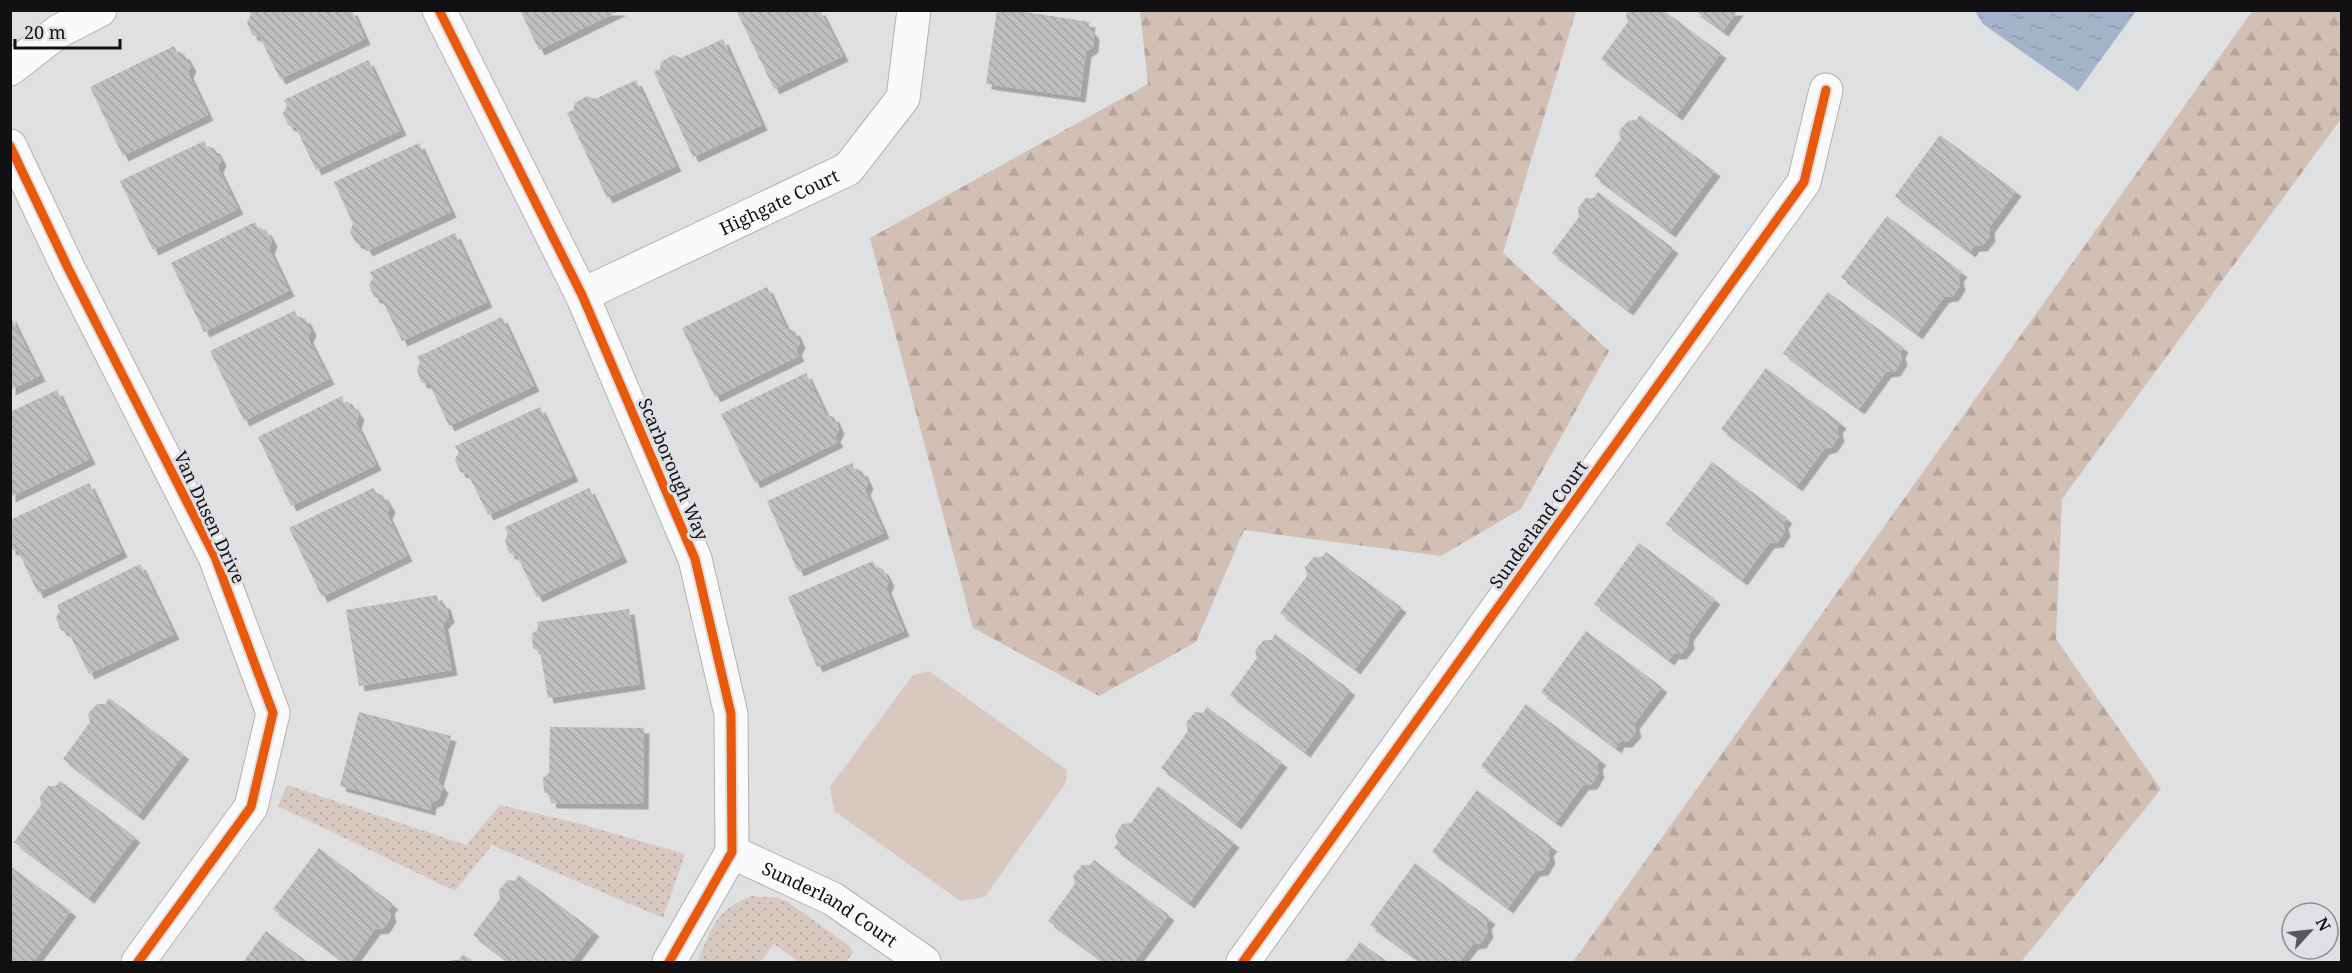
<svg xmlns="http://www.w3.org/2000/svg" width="2352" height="973" font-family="'Noto Serif',serif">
<defs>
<pattern id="grass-dots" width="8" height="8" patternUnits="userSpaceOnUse" patternTransform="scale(1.5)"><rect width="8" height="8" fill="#d8c8bf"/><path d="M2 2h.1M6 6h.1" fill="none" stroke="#b8aba3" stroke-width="1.8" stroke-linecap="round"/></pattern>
<pattern id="forest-firs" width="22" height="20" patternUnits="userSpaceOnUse" patternTransform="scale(1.5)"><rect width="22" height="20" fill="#d3c0b4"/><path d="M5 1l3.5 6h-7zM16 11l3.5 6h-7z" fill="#b4a49a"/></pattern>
<pattern id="water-ripples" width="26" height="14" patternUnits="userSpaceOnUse" patternTransform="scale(1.5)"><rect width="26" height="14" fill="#a3b4ca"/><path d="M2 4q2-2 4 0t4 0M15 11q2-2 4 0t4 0" fill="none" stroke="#8b9aad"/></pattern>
<pattern id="building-back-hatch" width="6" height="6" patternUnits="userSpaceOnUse" patternTransform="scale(1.5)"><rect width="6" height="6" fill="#bfbfc0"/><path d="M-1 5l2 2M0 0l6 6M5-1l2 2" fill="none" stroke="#a3a3a4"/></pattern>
<filter id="shadow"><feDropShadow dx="5.5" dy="5.5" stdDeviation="0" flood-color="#0004"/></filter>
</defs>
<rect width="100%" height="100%" fill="#dfe0e2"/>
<!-- grass -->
<g fill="url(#grass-dots)">
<polygon points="287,785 466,845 500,805 577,823 685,854 663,918 492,845 455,891 278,806"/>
<path d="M751 896 778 898 788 902 848 945 854 952 846 962H799L774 944 760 962H697C713 928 712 913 751 896Z"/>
</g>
<!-- forest -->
<g fill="url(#forest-firs)">
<polygon points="2253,10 2341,11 2341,119 2062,499 2056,639 2161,789 2021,962 1573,962"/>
<polygon points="1140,11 1576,11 1503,253 1609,351 1521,509 1441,556 1244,530 1196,642 1099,696 973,628 870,238 1148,84"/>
</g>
<!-- pitch -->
<polygon fill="#d8c8bf" points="929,671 1067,770 1066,782 985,897 960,901 834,811 830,787 913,675"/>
<!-- water -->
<polygon fill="url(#water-ripples)" points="1975,11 2136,11 2078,91 1983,24"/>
<!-- building -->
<g fill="url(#building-back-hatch)" filter="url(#shadow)">
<polygon points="249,10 352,10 365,39 280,79 260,37 252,35 247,22 251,15"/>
<polygon points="520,10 621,10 539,50"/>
<polygon points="736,10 820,10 843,56 774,89"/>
<polygon points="997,10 1012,10 1090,22 1089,28 1094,34 1093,47 1086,52 1080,97 986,84"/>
<polygon points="1629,10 1663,10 1721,53 1677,115 1601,59 1628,22 1626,14"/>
<polygon points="1694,10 1738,10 1723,31"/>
<polygon points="723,39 762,125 693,157 654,72 660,69 661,62 673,55 681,58"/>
<polygon points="174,46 177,52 184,54 191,66 188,73 208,115 123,156 90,87"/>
<polygon points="368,60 401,130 316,170 296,128 288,125 283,113 287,106 284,100"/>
<polygon points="636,80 676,166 607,198 567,113 573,110 575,103 587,96 595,99"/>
<polygon points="1640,115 1715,171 1670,232 1594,176 1621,139 1619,131 1628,121 1636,120"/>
<polygon points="1940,135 2016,191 1989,228 1990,236 1982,246 1974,246 1970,252 1895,196"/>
<polygon points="204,141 207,147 214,148 221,160 218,168 238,209 153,250 120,181"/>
<polygon points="419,143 451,212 367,251 364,245 356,243 350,232 353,224 334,182"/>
<polygon points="1598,192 1673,248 1628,310 1552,253 1579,217 1578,208 1586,198 1594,198"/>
<polygon points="1887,216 1962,272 1958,277 1960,285 1953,296 1944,297 1917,334 1841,277"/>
<polygon points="255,222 258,228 266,230 272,241 269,249 289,291 204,332 171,263"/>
<polygon points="455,233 487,302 402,341 382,300 374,297 369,285 373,278 370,272"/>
<polygon points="767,287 786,328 795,331 800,343 796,350 799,356 715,397 682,328"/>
<polygon points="1828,292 1903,347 1900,353 1902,360 1895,371 1886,372 1859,409 1783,353"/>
<polygon points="294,311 298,317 305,318 311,330 308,338 329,379 244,421 210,351"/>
<polygon points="10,315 40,376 10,390"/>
<polygon points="502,317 534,386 449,426 430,385 421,382 417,370 420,363 417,357"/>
<polygon points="1766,368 1841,423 1837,429 1839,436 1832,447 1824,449 1797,486 1721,429"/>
<polygon points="806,373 826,415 834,417 839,429 835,437 838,442 755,483 721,414"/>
<polygon points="57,390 90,459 10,497 10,412"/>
<polygon points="342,396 344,403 352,404 359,415 356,423 376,465 291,506 258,437"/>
<polygon points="540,407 573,476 488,515 468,474 460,472 455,459 459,452 455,446"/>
<polygon points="1712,462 1787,518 1783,524 1785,531 1778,542 1769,543 1742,580 1666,524"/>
<polygon points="852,463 854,469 862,471 868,483 865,490 884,533 798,571 767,501"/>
<polygon points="89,483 122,552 38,593 18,551 10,549 10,520"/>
<polygon points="373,488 376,493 383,495 390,507 387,514 407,556 322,597 289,528"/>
<polygon points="589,488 622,557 537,597 517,556 509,553 505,540 508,534 505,527"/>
<polygon points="1639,543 1715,599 1688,636 1689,644 1681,654 1673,654 1669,660 1594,604"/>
<polygon points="1326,552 1401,607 1355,669 1280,613 1307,576 1305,567 1314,557 1322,557"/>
<polygon points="873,561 876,567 883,569 889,581 886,588 904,631 817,667 788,597"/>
<polygon points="140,564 174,634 89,674 69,633 61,630 56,618 60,611 57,605"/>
<polygon points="437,595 438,601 445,604 449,617 443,624 452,670 359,686 346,610"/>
<polygon points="629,609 640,684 548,698 540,652 533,648 532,634 538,629 537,622"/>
<polygon points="1586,631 1662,687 1634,724 1636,732 1627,742 1619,742 1616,748 1541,692"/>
<polygon points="1275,634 1350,690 1305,752 1230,695 1257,658 1255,650 1264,640 1272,640"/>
<polygon points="109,698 184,754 138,815 63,759 90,722 88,714 97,704 105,704"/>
<polygon points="1526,704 1601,760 1597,765 1599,772 1592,784 1583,785 1556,822 1481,766"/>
<polygon points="1207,707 1282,762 1236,824 1161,768 1188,731 1186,723 1195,712 1203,713"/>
<polygon points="359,712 451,736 438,781 443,788 438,800 431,803 430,810 340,786"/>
<polygon points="550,727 644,728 643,804 551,803 550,796 544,792 543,778 549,773"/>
<polygon points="60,781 135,837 89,898 14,842 41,805 40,797 48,786 56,786"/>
<polygon points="1158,786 1234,842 1189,903 1114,848 1118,843 1115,835 1122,824 1131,823"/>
<polygon points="1477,790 1552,846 1548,851 1550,858 1543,870 1535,871 1508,908 1432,852"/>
<polygon points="319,848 393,904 389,909 391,917 384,928 375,929 351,962 344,962 273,909"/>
<polygon points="1094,860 1169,915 1134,962 1104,962 1048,921 1075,884 1073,876 1082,865 1090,865"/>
<polygon points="1415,863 1490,919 1486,924 1488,932 1481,943 1473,944 1459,962 1421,962 1370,925"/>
<polygon points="10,866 71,911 33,962 10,961"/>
<polygon points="519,875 594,931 571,962 509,962 473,935 500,899 499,890 508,880 515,881"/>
<polygon points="266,931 308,962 243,962"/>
<polygon points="1360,942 1388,962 1345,962"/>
<polygon points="463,954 474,962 449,962 451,960 459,960"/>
</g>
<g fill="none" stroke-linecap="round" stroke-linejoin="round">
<defs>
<g id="minor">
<polyline points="439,10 582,295 695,559 731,714 732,852 669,962"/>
<polyline points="10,69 59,31 100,10"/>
<polyline points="10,146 68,268 215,557 273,713 251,807 138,962"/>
<path id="s1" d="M582 295 848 169 903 98 914 10"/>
<path id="s2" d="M732 852 833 899 924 962"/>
<polyline points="1243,962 1804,182 1826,90"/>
</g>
</defs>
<!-- minor casing -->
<use href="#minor" stroke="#b2b2b4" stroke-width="35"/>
<!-- minor -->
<use href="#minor" stroke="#fafafb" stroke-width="33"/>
<defs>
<g id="cycleway">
<polyline points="439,10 582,295 695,559 731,714 732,852 669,962"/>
<polyline points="10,146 68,268 215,557 273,713 251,807 138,962"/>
<polyline points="1243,962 1804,182 1826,90"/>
</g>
</defs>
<!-- cycleway casing -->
<use href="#cycleway" stroke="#dee0e3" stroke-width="13"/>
<!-- cycleway -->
<use href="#cycleway" stroke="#e8590c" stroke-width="9"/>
</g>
<g text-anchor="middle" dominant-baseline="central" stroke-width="6" stroke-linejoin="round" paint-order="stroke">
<!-- street labels -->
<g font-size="18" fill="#111113" stroke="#dee0e3">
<text stroke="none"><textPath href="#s1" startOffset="218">Highgate Court</textPath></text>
<text transform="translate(674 469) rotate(67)">Scarborough Way</text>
<text transform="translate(210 517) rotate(65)">Van Dusen Drive</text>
<text transform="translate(1538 524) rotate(-54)">Sunderland Court</text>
<text stroke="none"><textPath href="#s2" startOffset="111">Sunderland Court</textPath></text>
</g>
</g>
<!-- border -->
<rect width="2352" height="973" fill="none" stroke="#111113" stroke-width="24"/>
<!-- north arrow -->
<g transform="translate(2310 931) rotate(63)"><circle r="28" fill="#dee0e3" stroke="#8c8d90" stroke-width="1.5"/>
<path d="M0-4.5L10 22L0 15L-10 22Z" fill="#59595b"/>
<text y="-9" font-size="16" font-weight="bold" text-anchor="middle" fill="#111113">N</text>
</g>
<!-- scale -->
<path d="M15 39v9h105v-9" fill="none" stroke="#111113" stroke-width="3"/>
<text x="24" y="39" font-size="18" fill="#111113" stroke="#dee0e3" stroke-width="4.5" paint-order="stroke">20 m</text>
</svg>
